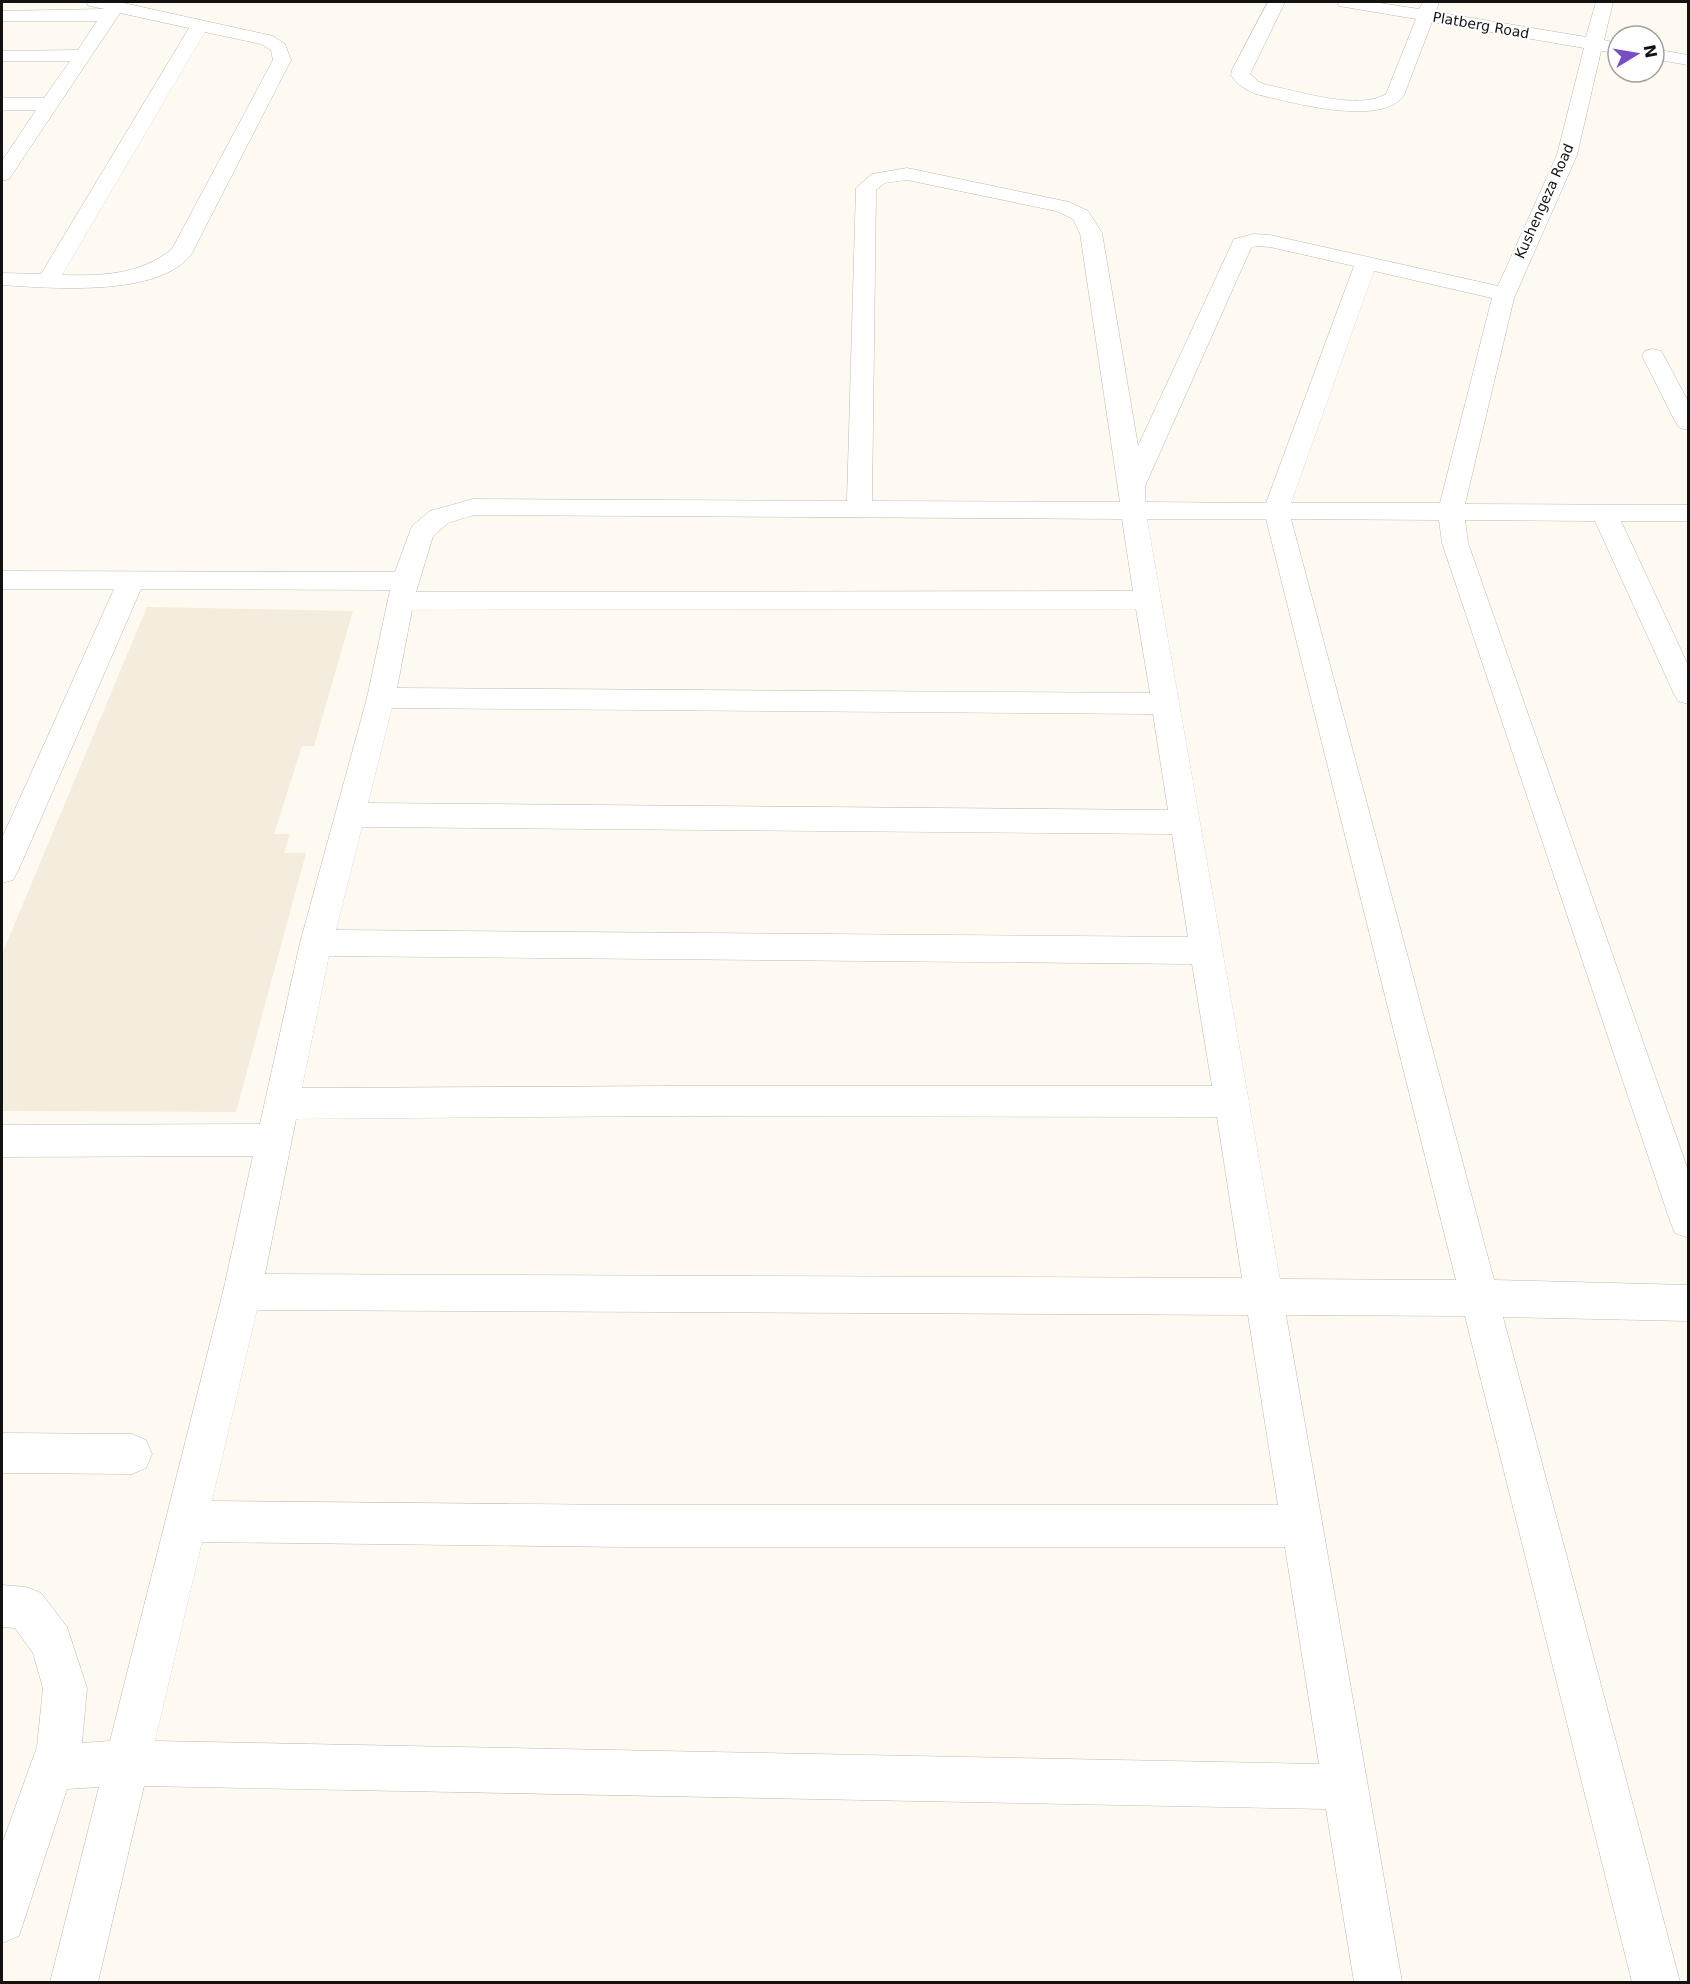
<svg xmlns="http://www.w3.org/2000/svg" width="1690" height="1984" font-family="'DejaVu Sans',sans-serif">
<rect width="100%" height="100%" fill="#fefaf2"/>
<!-- built -->
<polygon fill="#f4edde" points="147,607 353,611 314,746 302,746 274,834 290,834 284,853 306,853 236,1112 2,1111 2,954"/>
<g fill="none" stroke-linecap="round" stroke-linejoin="round">
<defs>
<g id="minor">
<path d="M86 2H119L273 36 285 44 291 60 192 253C161 298 50 288 2 285V273L41 274 189 28 120 13 9 179 2 181V161L36 110H2V98H44L70 61H2V51L78 50 97 21H2V11L105 9 89 6ZM205 32 261 44 271 50 273 60 172 249C140 275 102 276 62 275Z"/>
<path d="M1268 2H1285L1250 74 1259 82 1267 85C1298 91 1359 111 1386 94L1416 19 1345 7 1339 6 1337 2H1373L1419 9 1423 2H1439L1436 12 1586 37 1596 2H1613L1604 40 1618 43V53L1601 51 1577 155 1514 298 1465 504 1688 505V521H1621L1688 665V704L1678 701 1674 694 1595 521 1465 520 1468 543 1688 1170V1238L1675 1233 1670 1221 1442 543 1439 520 1291 519 1494 1280 1688 1285V1321L1503 1317 1680 1982H1632L1465 1316 1286 1315 1402 1982H1354L1326 1809 144 1786 98 1982H50L99 1787 67 1789 19 1936 2 1943V1844L37 1747 43 1688 33 1653 15 1628 2 1627V1585L26 1587 41 1593 67 1627 87 1688 82 1743 110 1741 223 1292 253 1156 2 1157V1125L260 1124 300 943 367 698 390 590 141 589 18 871 13 880 2 883V838L114 589H2V571L395 572 412 526 430 511 473 499 847 501 856 188 872 174 907 168 1069 202 1088 211 1102 233 1138 446 1234 239 1254 234 1270 235 1498 286 1557 155 1584 48 1432 22 1404 95C1382 128 1290 102 1256 94 1246 90 1237 85 1231 75L1232 70ZM907 180 1056 211 1073 219 1080 233 1120 502 872 501 876 190 885 183ZM1256 246 1270 247 1354 266 1266 503 1145 502V486L1251 248ZM1374 271 1492 298 1440 503H1291ZM474 515 1122 519 1133 591 416 592 433 536 448 523ZM1147 519H1266L1456 1280 1280 1279ZM1136 609 1150 693 397 688 412 610ZM392 708 1153 714 1168 810 368 803ZM362 827 1172 834 1188 937 336 930ZM329 956 1192 964 1212 1086H673L302 1088ZM673 1116 1217 1117 1242 1278 265 1274 296 1119ZM257 1310 1248 1315 1278 1505H626L212 1501ZM202 1542 626 1547H1285L1319 1764 155 1741Z"/>
<polygon points="1654,49 1688,55 1688,65 1654,59"/>
<polygon points="1653,349 1661,351 1664,356 1688,401 1688,430 1680,428 1676,423 1642,356 1645,351"/>
<polygon points="2,1433 132,1434 146,1440 152,1454 146,1468 132,1474 2,1473"/>
</g>
</defs>
<!-- minor casing -->
<use href="#minor" stroke="#bdbab2" stroke-width="1"/>
<!-- minor -->
<use href="#minor" fill="#fff" fill-rule="evenodd"/>
</g>
<g text-anchor="middle" dominant-baseline="central" stroke-width="4.5" stroke-linejoin="round" paint-order="stroke">
<!-- far-street labels -->
<g font-size="14" fill="#131210" stroke="#fff">
<text transform="translate(1481 25) rotate(10)">Platberg Road</text>
<text transform="translate(1544 201) rotate(-66)">Kushengeza Road</text>
</g>
</g>
<!-- border -->
<rect width="1690" height="1984" fill="none" stroke="#131210" stroke-width="6"/>
<!-- north arrow -->
<g transform="translate(1636 54) rotate(79)"><circle r="28" fill="#ffffff" stroke="#a1a09f" stroke-width="1.5"/>
<path d="M0-4.5L10 22L0 15L-10 22Z" fill="#7a4dc6"/>
<text y="-9" font-size="16" font-weight="bold" text-anchor="middle" fill="#131210">N</text>
</g>
</svg>
